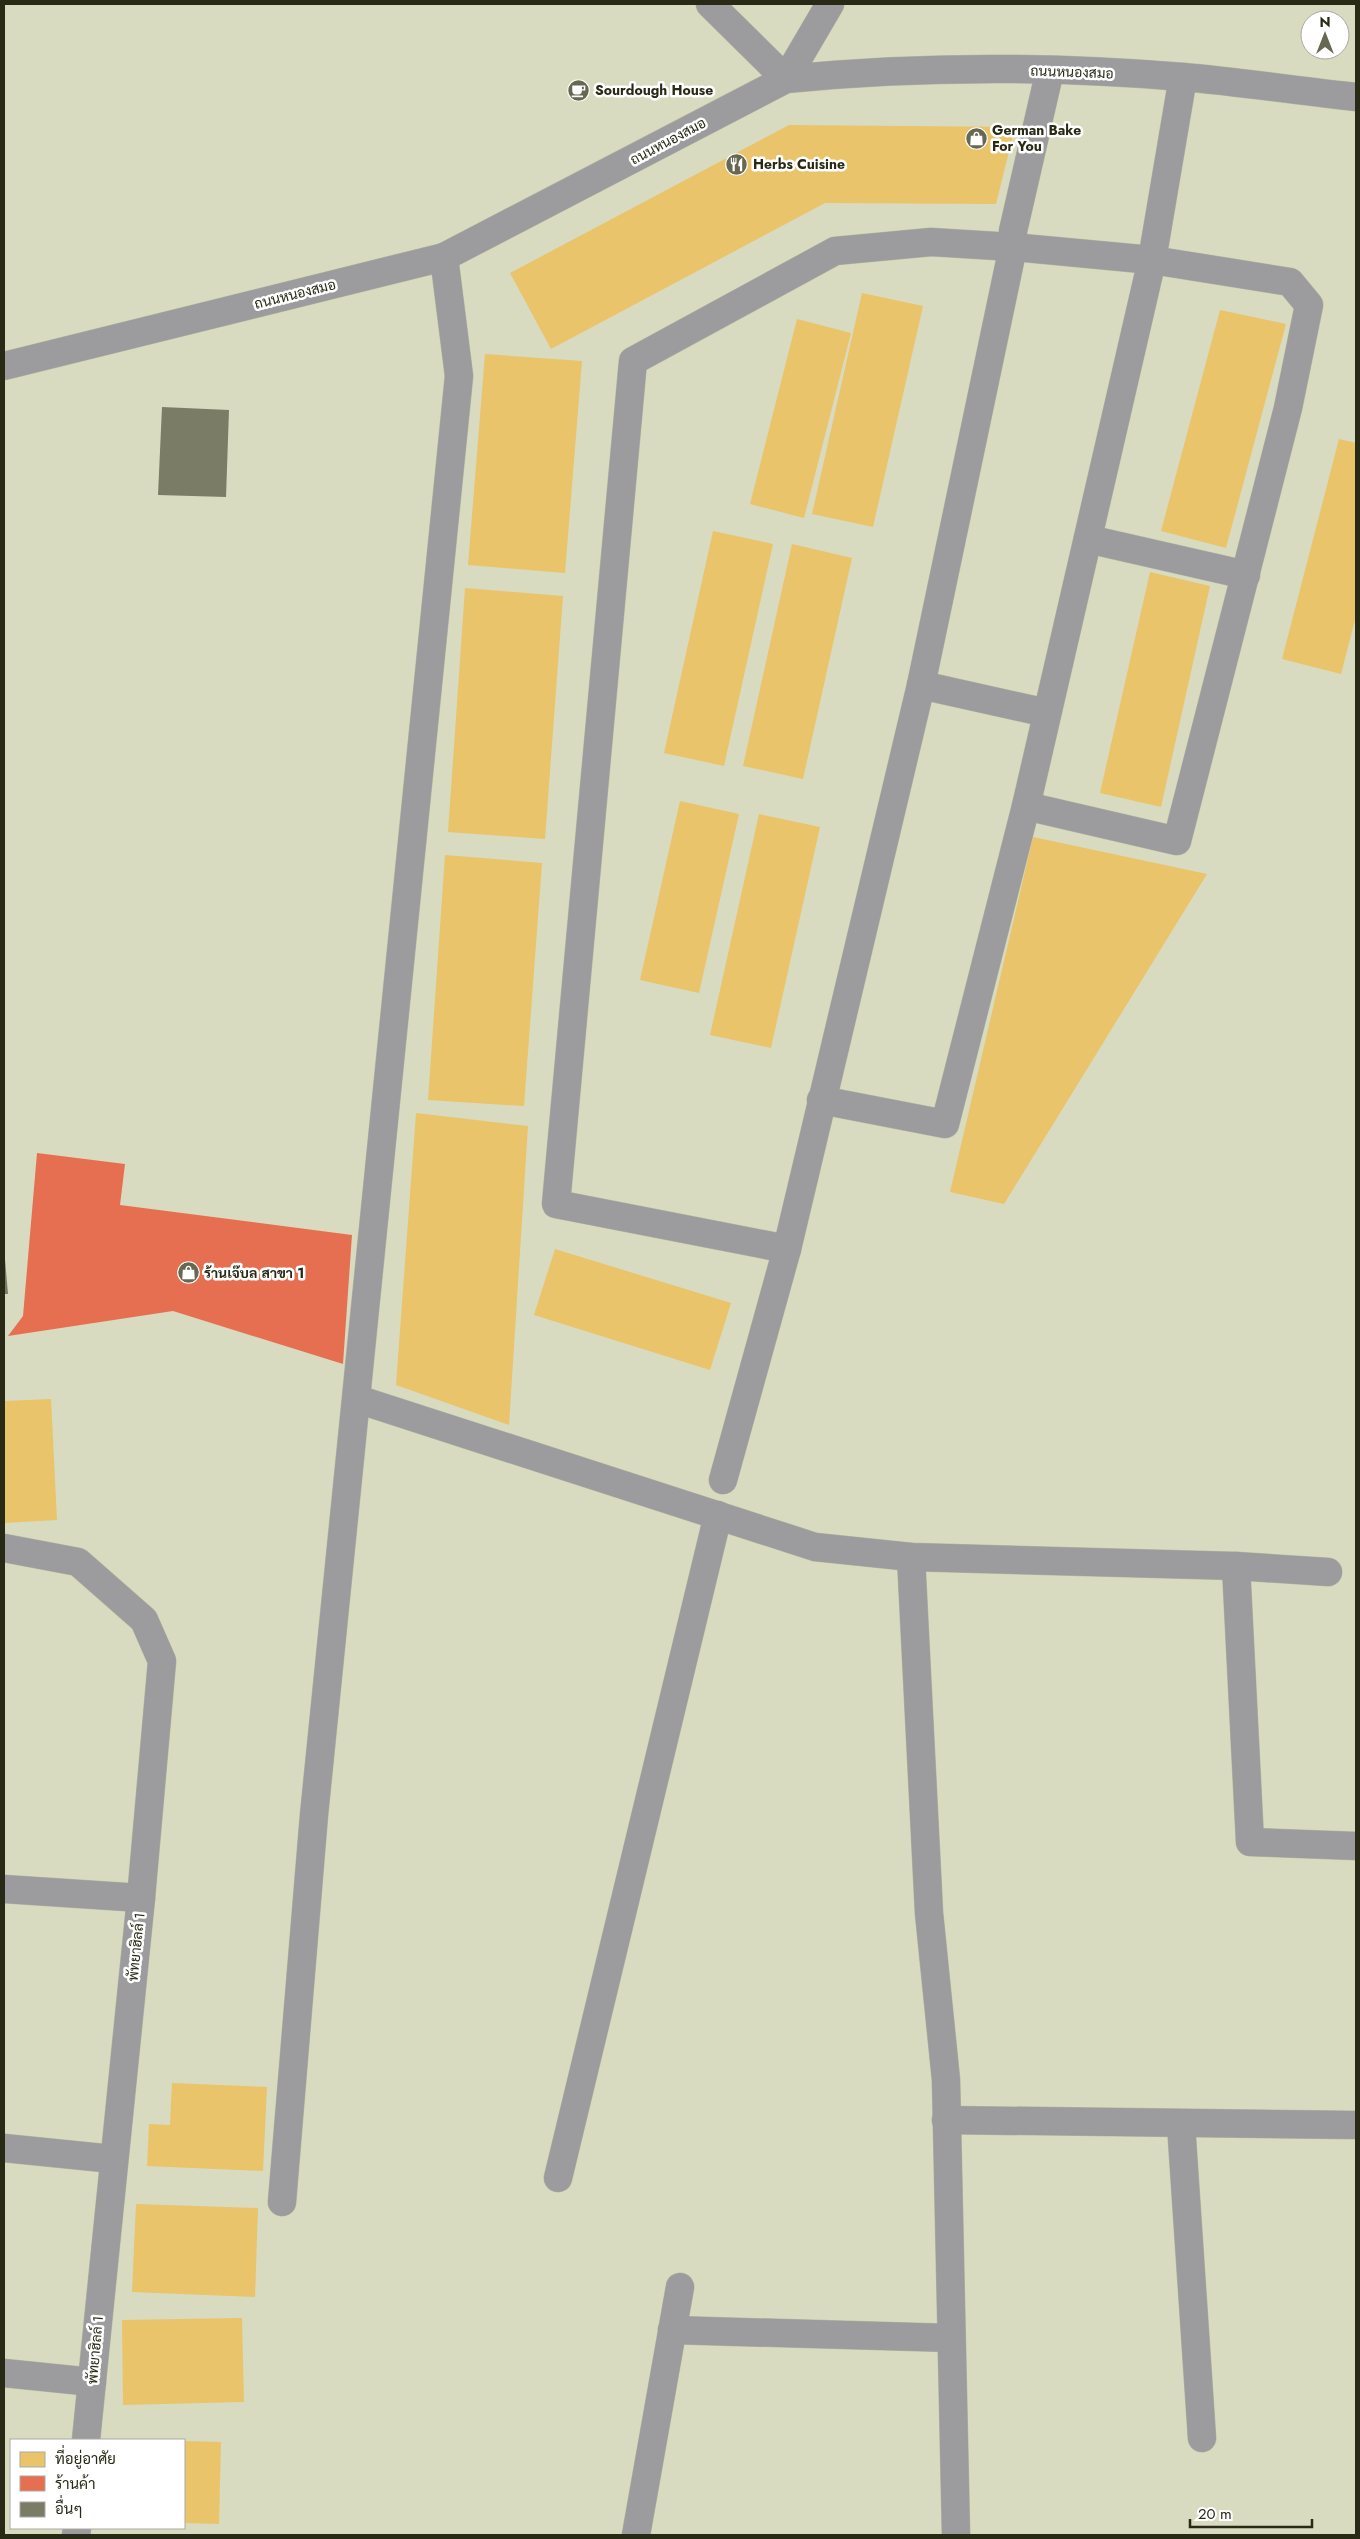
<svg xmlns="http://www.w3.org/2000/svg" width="1360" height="2539" font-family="Jost,Sarabun,sans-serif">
<rect width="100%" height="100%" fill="#d8dbbf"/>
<!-- homes -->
<g fill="#e9c46a">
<polygon points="789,125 1015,127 996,204 825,203 551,349 510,273"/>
<polygon points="862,293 923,306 873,527 812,514"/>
<polygon points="1220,310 1286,324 1226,548 1161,531"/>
<polygon points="797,319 851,333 804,518 750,504"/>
<polygon points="485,354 582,361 565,573 468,565"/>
<polygon points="1339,439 1356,443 1356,616 1341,674 1282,659"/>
<polygon points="713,531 773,544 724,766 664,753"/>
<polygon points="792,544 852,558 803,779 743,766"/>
<polygon points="1150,572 1210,586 1161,807 1100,793"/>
<polygon points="465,588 563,596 545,839 448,832"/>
<polygon points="680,801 739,814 699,993 640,980"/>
<polygon points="759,814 820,827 771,1048 710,1035"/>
<polygon points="1033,837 1207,874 1004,1204 950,1192"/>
<polygon points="445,855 542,863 524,1106 428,1100"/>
<polygon points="416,1113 528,1126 509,1425 396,1385"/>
<polygon points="555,1249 731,1303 710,1370 534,1315"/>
<polygon points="51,1399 57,1520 4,1523 4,1401"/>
<polygon points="172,2083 267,2087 263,2171 147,2166 149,2124 170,2125"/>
<polygon points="136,2204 258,2208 255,2297 132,2292"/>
<polygon points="242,2318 244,2402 123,2405 122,2320"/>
<polygon points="184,2441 221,2442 219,2524 184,2523"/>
</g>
<!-- shops -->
<polygon fill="#e76f51" points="37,1153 125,1164 120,1205 352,1235 343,1364 173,1311 8,1336 23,1316"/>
<!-- building -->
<g fill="#7a7c66">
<polygon points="162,407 229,410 226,497 158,495"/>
<polygon points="4,1248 8,1294 4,1294"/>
</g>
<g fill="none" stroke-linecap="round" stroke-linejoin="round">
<defs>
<g id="minor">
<polyline points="710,4 786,79 830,4"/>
<path d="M4 366 444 257 786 79C917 66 1052 66 1183 77 1241 82 1299 91 1356 97"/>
<polyline points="1088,539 1246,575"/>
<polyline points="921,685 1047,713"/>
<polyline points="821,1100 945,1124 1026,806 1152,260 1183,77"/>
<polyline points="787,1249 556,1204 633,361 835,251 931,242 1013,247 1152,260 1290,282 1309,305 1288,408 1177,841 1026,806"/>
<polyline points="357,1399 815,1547 911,1557 1236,1566 1328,1572"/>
<polyline points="723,1480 787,1249 921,685 1013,247 1013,231 1050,70"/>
<polyline points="4,1548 78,1562 144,1620 162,1661 141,1898 86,2440"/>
<polyline points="911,1557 929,1913 946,2080 956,2535"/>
<polyline points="1236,1566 1250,1842 1356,1846"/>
<polyline points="4,1889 141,1898"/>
<polyline points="946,2120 1356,2125"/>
<polyline points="1181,2124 1202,2438"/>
<polyline points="4,2148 113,2159"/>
<polyline points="558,2178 718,1515"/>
<polyline points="282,2202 314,1815 459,376 444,257"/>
<polyline points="672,2330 951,2338"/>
<polyline points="4,2373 92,2382"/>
<polyline points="76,2535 77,2528"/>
<polyline points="636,2535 680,2287"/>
</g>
</defs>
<!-- minor casing -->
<use href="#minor" stroke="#b7b9a3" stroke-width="29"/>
<!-- minor -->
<use href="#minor" stroke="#9c9b9e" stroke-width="28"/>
</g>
<!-- icons -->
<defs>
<symbol id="cafe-disc" viewBox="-11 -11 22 22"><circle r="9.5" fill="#666851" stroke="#fff"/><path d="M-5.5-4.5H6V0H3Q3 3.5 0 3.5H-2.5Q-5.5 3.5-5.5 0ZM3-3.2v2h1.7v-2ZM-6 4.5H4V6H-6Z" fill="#fff"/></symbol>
<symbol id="shop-disc" viewBox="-11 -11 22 22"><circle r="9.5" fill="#666851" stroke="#fff"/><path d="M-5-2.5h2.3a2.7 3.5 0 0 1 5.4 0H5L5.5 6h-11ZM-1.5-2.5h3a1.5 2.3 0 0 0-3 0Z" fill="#fff"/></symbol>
<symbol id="restaurant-disc" viewBox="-11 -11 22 22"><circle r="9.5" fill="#666851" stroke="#fff"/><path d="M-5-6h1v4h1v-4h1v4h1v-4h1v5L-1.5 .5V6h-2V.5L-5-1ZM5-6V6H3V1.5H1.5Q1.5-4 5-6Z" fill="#fff"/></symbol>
</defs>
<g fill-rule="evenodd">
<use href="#cafe-disc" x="566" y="78" width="25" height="25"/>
<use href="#shop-disc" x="964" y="126" width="25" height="25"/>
<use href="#restaurant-disc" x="724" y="152" width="25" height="25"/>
<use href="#shop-disc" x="176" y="1260" width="25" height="25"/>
</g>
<g text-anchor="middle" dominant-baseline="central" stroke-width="5" stroke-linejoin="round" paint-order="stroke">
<!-- street labels -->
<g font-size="14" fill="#282a16" stroke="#fff">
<text transform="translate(1072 72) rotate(2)">ถนนหนองสมอ</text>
<text transform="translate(668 141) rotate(-28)">ถนนหนองสมอ</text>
<text transform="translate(295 294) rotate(-14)">ถนนหนองสมอ</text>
<text transform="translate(136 1947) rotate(-84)">พัทยาฮิลล์ 1</text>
<text transform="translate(95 2350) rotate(-85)">พัทยาฮิลล์ 1</text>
</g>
<!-- poi labels -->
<g font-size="14" font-weight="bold" fill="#282a16" stroke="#fff" text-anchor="start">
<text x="595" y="90">Sourdough House</text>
<text x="992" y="130">German Bake<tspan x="992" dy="16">For You</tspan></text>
<text x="753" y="164">Herbs Cuisine</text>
<text x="204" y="1273">ร้านเจ๊บล สาขา 1</text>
</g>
</g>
<!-- border -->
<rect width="1360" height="2539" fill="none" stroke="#282a16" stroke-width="10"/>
<!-- legend -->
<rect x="10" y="2439" width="175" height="90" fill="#ffffff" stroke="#a9aaa2"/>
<rect x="20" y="2452" width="25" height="15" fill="#e9c46a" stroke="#a9aaa2"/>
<text x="55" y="2464" font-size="15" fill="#282a16">ที่อยู่อาศัย</text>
<rect x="20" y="2476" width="25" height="15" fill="#e76f51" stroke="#a9aaa2"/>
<text x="55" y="2489" font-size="15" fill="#282a16">ร้านค้า</text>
<rect x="20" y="2502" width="25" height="15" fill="#7a7c66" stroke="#a9aaa2"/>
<text x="55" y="2514" font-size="15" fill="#282a16">อื่นๆ</text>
<!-- north arrow -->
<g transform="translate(1325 35)"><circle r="24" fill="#ffffff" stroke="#a9aaa2"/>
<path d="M0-4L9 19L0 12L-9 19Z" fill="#666851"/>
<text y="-8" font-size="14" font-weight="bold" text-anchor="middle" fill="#282a16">N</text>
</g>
<!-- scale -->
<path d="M1190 2519v8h122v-8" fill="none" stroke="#282a16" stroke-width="2.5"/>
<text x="1198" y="2519" font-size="15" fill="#282a16" stroke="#ffffff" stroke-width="4" paint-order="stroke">20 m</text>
</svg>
